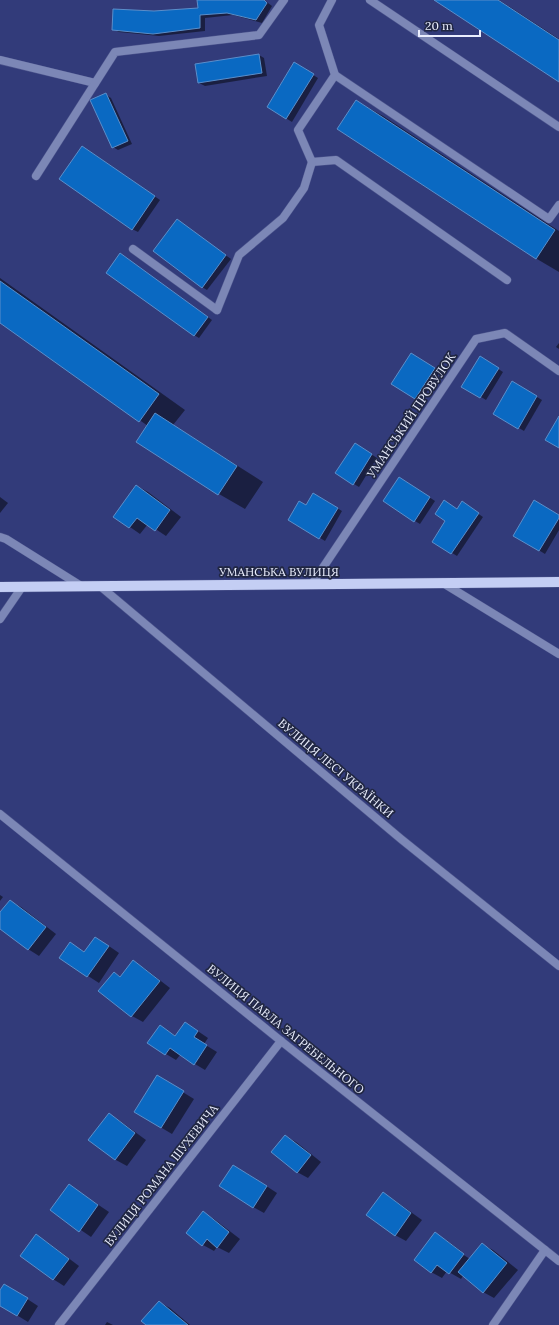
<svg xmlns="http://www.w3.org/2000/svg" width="559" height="1325" font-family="Lora,serif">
<rect width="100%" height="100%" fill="#323b7a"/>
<!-- shadow -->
<g fill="#0007">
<polygon points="198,0 264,0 272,6 262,23 233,15 205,18 205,31 159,36 119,32 113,29 199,9"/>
<polygon points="436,0 499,0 559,39 559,80"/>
<polygon points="259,55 264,58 267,76 205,86 199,83"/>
<polygon points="294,63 318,78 292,122 268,107"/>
<polygon points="106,95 111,98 132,144 118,150 113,147"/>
<polygon points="356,101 383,116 559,231 559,272 537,259 338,129"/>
<polygon points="88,150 160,200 138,232 132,229"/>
<polygon points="177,220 231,259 207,290 202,287"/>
<polygon points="125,257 212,320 199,338 194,335"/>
<polygon points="0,278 185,410 173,425 263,482 245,509 219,494 138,442 148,426 0,322"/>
<polygon points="559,343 559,349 556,347"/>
<polygon points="417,357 440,372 420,402 415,399"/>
<polygon points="486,361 503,372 486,400 463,386"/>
<polygon points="512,382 542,400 524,431 494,413"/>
<polygon points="360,447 377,458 359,487 354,484"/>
<polygon points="405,481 435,501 420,524 415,521"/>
<polygon points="137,486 148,492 181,517 166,536 148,524 140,534 130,527"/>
<polygon points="313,494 342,511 325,541 289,519 306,507"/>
<polygon points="0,497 8,503 0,513"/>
<polygon points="467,506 483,517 457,556 433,541 447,521 457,510"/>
<polygon points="559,516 559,530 545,554 514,535"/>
<polygon points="0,895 3,897 0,901"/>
<polygon points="10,901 21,907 56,934 39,956 28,949 0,928 0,914"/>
<polygon points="70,944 85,953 106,944 119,953 99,983 60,958"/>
<polygon points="133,962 144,968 170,988 143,1022 132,1016 100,991 114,973 121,977"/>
<polygon points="186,1023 208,1038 204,1044 217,1052 205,1070 180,1055 176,1060 166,1054 160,1026 176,1036"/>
<polygon points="168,1083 194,1099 172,1134 135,1112"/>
<polygon points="109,1114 120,1121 146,1140 127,1166 116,1160 90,1140"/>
<polygon points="285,1136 296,1142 321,1162 308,1178 297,1172"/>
<polygon points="245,1172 277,1193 264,1213 253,1207"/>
<polygon points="69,1185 109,1212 91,1237 52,1210"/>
<polygon points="384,1193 394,1200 422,1220 406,1241 395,1235"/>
<polygon points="203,1213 214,1219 240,1239 229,1253 217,1247 214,1251 203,1245"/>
<polygon points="435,1234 446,1240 461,1251 459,1252 470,1259 482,1244 493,1250 518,1270 494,1298 483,1292 463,1276 461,1279 447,1271 442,1278 431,1272"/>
<polygon points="36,1236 47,1242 79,1266 64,1286 53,1279"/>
<polygon points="15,1291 38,1306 28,1322 0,1305 0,1292"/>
<polygon points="159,1302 170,1308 190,1325 147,1325"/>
<polygon points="107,1322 113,1325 105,1325"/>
</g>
<!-- building -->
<g fill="#0a69c2" stroke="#5b8eca">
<polygon points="197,0 264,0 267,3 256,20 227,13 200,15 200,28 153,34 112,30 113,9 154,11 198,8"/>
<polygon points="434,0 498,0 559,40 559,82"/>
<polygon points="259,54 262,73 198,83 195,64"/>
<polygon points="294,62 314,74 286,119 267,107"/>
<polygon points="106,93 128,141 112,148 90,100"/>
<polygon points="356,100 555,230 536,259 337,129"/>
<polygon points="82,146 155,196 132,230 59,179"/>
<polygon points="177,219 226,255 202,288 153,251"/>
<polygon points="120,253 208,317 194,336 106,273"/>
<polygon points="0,281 159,394 139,422 0,323"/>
<polygon points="411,353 435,368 415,399 391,384"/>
<polygon points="480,356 499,368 480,398 461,387"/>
<polygon points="512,381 537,396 518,429 493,414"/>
<polygon points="155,413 237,466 218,495 136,442"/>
<polygon points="559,416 559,448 545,440"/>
<polygon points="355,443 372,454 353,485 335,473"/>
<polygon points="399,477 430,497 414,522 383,501"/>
<polygon points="136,485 170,510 155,531 137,518 129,528 113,517"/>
<polygon points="313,493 338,508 319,539 288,520 299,501 306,505"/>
<polygon points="444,500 457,509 462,501 479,513 451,554 432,542 445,521 435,514"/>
<polygon points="534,500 559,515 559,518 539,551 513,536"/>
<polygon points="10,900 46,927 28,950 0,929 0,912"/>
<polygon points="95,937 109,946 87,977 59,958 70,942 84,952"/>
<polygon points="133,960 160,981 131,1017 98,991 114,972 120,977"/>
<polygon points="185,1022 198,1031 194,1037 207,1045 194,1065 170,1048 165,1055 147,1043 160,1025 175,1036"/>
<polygon points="157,1075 184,1091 161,1128 134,1112"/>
<polygon points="109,1113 135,1133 115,1160 88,1140"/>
<polygon points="285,1135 311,1155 297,1173 271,1152"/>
<polygon points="233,1165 267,1186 253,1208 219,1186"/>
<polygon points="69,1184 98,1205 79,1232 50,1210"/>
<polygon points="383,1192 411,1213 395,1236 366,1215"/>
<polygon points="203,1211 229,1232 217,1248 207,1239 202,1246 186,1233"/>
<polygon points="435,1232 464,1254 449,1274 437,1265 431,1273 414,1260"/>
<polygon points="36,1234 69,1259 53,1280 20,1256"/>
<polygon points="482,1243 507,1263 483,1293 458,1272"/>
<polygon points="4,1284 28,1298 17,1316 0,1306 0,1290"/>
<polygon points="159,1301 188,1325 146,1325 141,1321"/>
</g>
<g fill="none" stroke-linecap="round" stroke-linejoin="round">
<defs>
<g id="service">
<polyline points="332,0 319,25 335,75 298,130 312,162 336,160 507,280"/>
<polyline points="370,0 559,127"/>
<polyline points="0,60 95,83"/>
<polyline points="335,75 549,219 559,205"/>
<polyline points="36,176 115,52 259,35 284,0"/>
<polyline points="133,249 217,310"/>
</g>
<g id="minor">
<polyline points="217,310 239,255 283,218 304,188 312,162"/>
<polyline points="0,537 6,539 81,586"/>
<polyline points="443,583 559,654"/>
<polyline points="312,584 476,339 505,333 559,371"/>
<polyline points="100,586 401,839 559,966"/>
<polyline points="0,619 22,587"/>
<polyline points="0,814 281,1041 559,1261"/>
<polyline points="59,1325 281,1041"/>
<polyline points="493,1325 545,1250"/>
</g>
<polyline id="primary" points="0,587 559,582"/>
</defs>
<!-- service casing -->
<use href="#service" stroke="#4c548c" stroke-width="9"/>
<!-- minor casing -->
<use href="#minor" stroke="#4c548c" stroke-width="9"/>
<!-- primary casing -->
<use href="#primary" stroke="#4c548c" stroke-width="11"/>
<!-- service -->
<use href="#service" stroke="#7c87b6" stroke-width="8"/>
<!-- minor -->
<use href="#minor" stroke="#7c87b6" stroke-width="8"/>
<!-- primary -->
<use href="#primary" stroke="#c4cef4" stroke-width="10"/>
</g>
<g text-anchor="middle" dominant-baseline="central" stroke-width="3.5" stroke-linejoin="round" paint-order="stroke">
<!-- street labels -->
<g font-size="12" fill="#eaeefe" stroke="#212743">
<text transform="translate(411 415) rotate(-56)">УМАНСЬКИЙ ПРОВУЛОК</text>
<text x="279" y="571">УМАНСЬКА ВУЛИЦЯ</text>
<text transform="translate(336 768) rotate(40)">ВУЛИЦЯ ЛЕСІ УКРАЇНКИ</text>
<text transform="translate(286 1029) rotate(39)">ВУЛИЦЯ ПАВЛА ЗАГРЕБЕЛЬНОГО</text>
<text transform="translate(161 1175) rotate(-52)">ВУЛИЦЯ РОМАНА ШУХЕВИЧА</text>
</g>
</g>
<!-- scale -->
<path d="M419 30v6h61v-6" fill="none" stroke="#eaeefe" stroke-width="2"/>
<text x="425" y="30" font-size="12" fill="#eaeefe" stroke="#212743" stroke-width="3" paint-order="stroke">20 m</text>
</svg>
